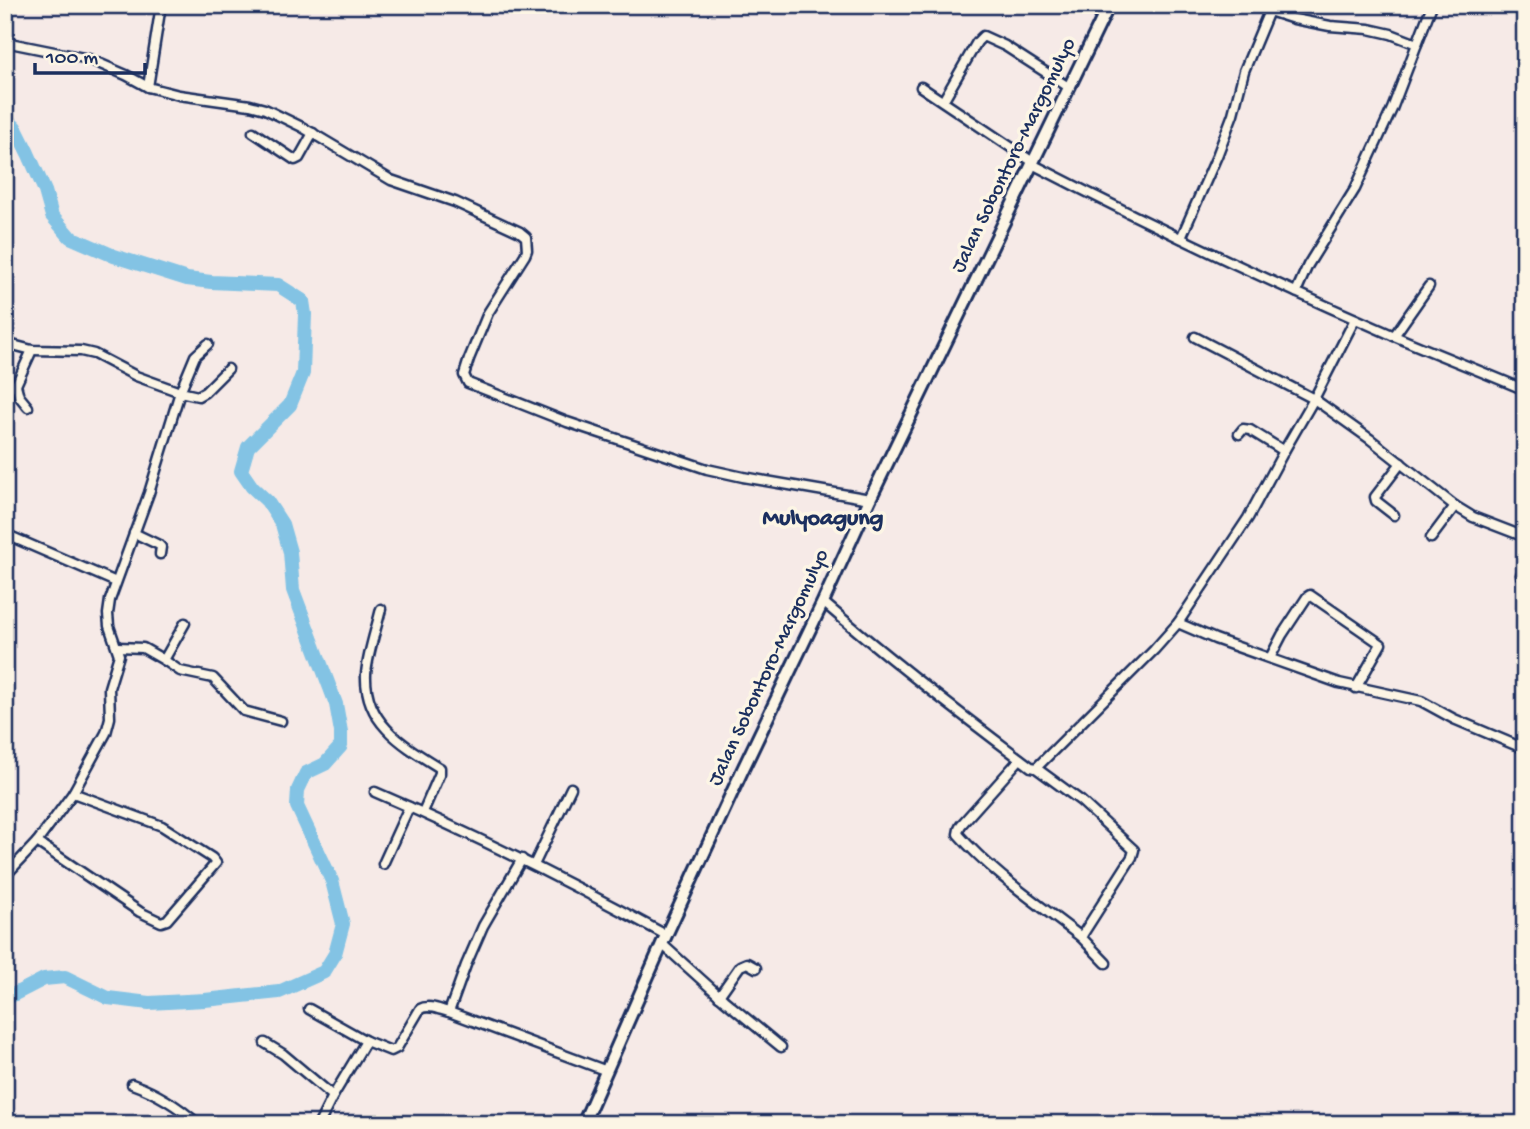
<svg xmlns="http://www.w3.org/2000/svg" width="1530" height="1129" font-family="'Gochi Hand',sans-serif">
<rect width="100%" height="100%" fill="#f6eae7"/>
<filter id="ink" filterUnits="userSpaceOnUse"><feTurbulence type="fractalNoise" baseFrequency=".0143" numOctaves="2"/><feDisplacementMap in="SourceGraphic" scale="14" xChannelSelector="R" yChannelSelector="G"/><feConvolveMatrix kernelMatrix="1 2 1 2 8 2 1 2 1" color-interpolation-filters="sRGB"/></filter>
<g filter="url(#ink)">
<g fill="none" stroke-linecap="round" stroke-linejoin="round">
<!-- river -->
<polyline stroke="#83c3e4" stroke-width="14" points="5,118 15,127 28,153 45,191 52,216 70,237 114,256 187,279 211,282 278,285 303,301 305,314 303,373 290,405 248,447 241,471 252,487 267,501 282,524 290,552 293,590 336,704 341,732 341,746 325,764 306,773 298,790 297,806 332,881 343,924 335,954 324,972 279,992 205,1000 149,1003 108,998 65,977 44,979 5,999"/>
<defs>
<g id="street">
<polyline points="161,5 148,87 179,95 250,105 265,109 302,127 391,180 455,202 520,232 526,237 527,250 525,255 488,313 469,359 464,375 468,383 567,422 707,469 743,477 870,499"/>
<polyline points="5,42 89,59 126,75 148,87"/>
<polyline points="921,87 1033,162"/>
<polyline points="943,101 977,42 983,36 1005,46 1070,88"/>
<polyline points="253,132 295,160 299,158 313,133"/>
<path d="M1032 164C1150 225 1270 282 1392 335 1436 354 1481 371 1525 390"/>
<polyline points="1181,238 1217,156 1233,114 1244,71 1269,11 1294,19 1330,26 1369,29 1391,34 1417,44"/>
<polyline points="1296,292 1308,265 1355,189 1392,109 1432,5"/>
<polyline points="1394,336 1429,286"/>
<polyline points="1195,337 1314,399 1370,439 1455,506 1473,517 1525,537"/>
<polyline points="5,343 32,350 81,351 94,354 136,376 180,392 149,493 110,600 108,614 109,626 119,655 109,688 110,718 106,733 73,793 37,842 5,876"/>
<polyline points="208,344 195,356 180,392 198,396 205,392 228,369"/>
<polyline points="28,407 19,396 16,385 32,350"/>
<polyline points="1239,434 1243,429 1250,430 1284,451"/>
<polyline points="1394,515 1376,501 1375,497 1401,463"/>
<polyline points="134,533 159,545 161,547 160,554"/>
<polyline points="5,534 116,582"/>
<polyline points="1431,538 1455,506"/>
<polyline points="1521,575 1525,566"/>
<path d="M823 602C890 660 960 714 1031 767L1036 768 1154 650 1178 623 1248 518 1284 451 1314 399 1355 319"/>
<path d="M381 609C376 630 368 652 366 674 364 723 403 745 440 768V773L423 812"/>
<polyline points="1178,623 1215,639 1339,683 1421,701 1454,719 1525,749"/>
<polyline points="118,647 143,648 164,660 180,671 213,678 244,711 281,721"/>
<polyline points="1270,658 1282,635 1307,597 1310,595 1381,644 1356,688"/>
<polyline points="164,660 185,623"/>
<path d="M1020 759 961 825 959 829 958 834C994 875 1039 904 1081 937L1132 857 1134 850 1081 801 1036 768"/>
<path d="M375 792C475 835 571 883 666 935"/>
<polyline points="37,842 140,912 161,922 167,920 216,863 212,858 162,826 73,793"/>
<polyline points="383,864 409,807"/>
<polyline points="534,865 571,788"/>
<polyline points="1081,937 1106,963"/>
<polyline points="662,944 724,1000 781,1047"/>
<polyline points="719,996 740,966 747,963 756,968"/>
<path d="M309 1009 366 1041 391 1051 397 1048 420 1009C429 1004 440 1010 449 1012L607 1071"/>
<polyline points="449,1012 466,965 483,926 522,859"/>
<polyline points="265,1043 283,1054 333,1096"/>
<path d="M132 1084C157 1093 178 1106 198 1124"/>
<polyline points="319,1124 333,1096 366,1041"/>
</g>
<polyline id="secondary" points="583,1124 662,944 742,771 823,602 870,499 1109,5"/>
</defs>
<!-- street casing -->
<use href="#street" stroke="#1b2f5e" stroke-width="13"/>
<!-- secondary casing -->
<use href="#secondary" stroke="#1b2f5e" stroke-width="16"/>
<!-- street -->
<use href="#street" stroke="#fcf5e5" stroke-width="8"/>
<!-- secondary -->
<use href="#secondary" stroke="#fcf5e5" stroke-width="10"/>
</g>
</g>
<g text-anchor="middle" dominant-baseline="central" stroke-width="7" stroke-linejoin="round" paint-order="stroke">
<!-- street labels -->
<g font-size="21" fill="#1b2f5e" stroke="#fcf5e5">
<text transform="translate(1015 156) rotate(-64)">Jalan Sobontoro-Margomulyo</text>
<text transform="translate(770 668) rotate(-65)">Jalan Sobontoro-Margomulyo</text>
</g>
<!-- quarter labels -->
<g font-size="24" font-weight="bold" fill="#1b2f5e" stroke="#fcf5e5">
<text x="823" y="519">Mulyoagung</text>
</g>
</g>
<!-- margin -->
<rect width="1530" height="1129" fill="none" stroke="#fcf5e5" stroke-width="28"/>
<rect x="14" y="14" width="1502" height="1101" fill="none" stroke="#1b2f5e" stroke-width="2.5" filter="url(#ink)"/>
<!-- scale -->
<path d="M35 63v10h110v-10" fill="none" stroke="#1b2f5e" stroke-width="3.5"/>
<text x="46" y="63" font-size="21" fill="#1b2f5e" stroke="#fcf5e5" stroke-width="5" paint-order="stroke">100 m</text>
</svg>
